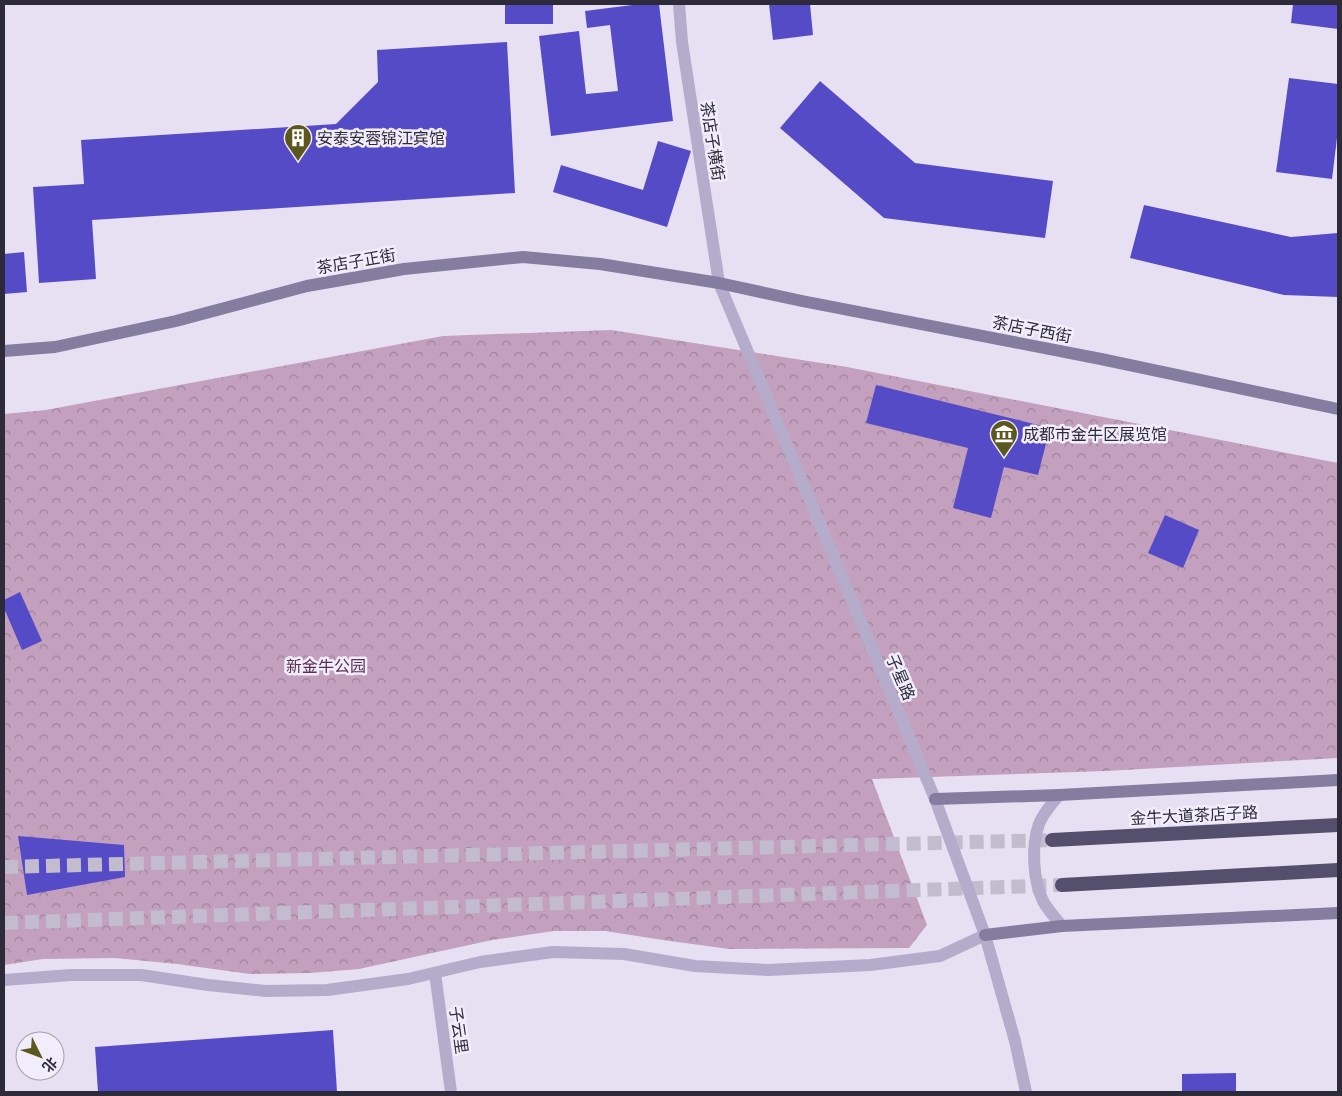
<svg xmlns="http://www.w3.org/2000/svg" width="1342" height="1096" font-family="'Open Sans','Noto Sans SC',sans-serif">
<defs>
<pattern id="park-crowns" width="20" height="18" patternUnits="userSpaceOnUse" patternTransform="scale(1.25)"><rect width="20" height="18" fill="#c3a0bd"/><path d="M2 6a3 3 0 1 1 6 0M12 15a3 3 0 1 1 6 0" fill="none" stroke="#9f839b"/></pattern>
</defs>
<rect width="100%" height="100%" fill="#e7e0f3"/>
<!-- park -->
<polygon fill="url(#park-crowns)" points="611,330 847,367 1338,463 1338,758 1106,771 872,779 927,925 909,948 729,949 663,940 605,931 554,931 492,940 359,969 310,973 250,974 177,964 115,958 43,959 4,965 4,414 46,410 443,336"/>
<!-- building -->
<g fill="#564bc6">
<rect x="505" y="4" width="48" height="20"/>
<polygon points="640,4 659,4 673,121 551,136 539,36 579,31 586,94 618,91 610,25 587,28 585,11"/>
<polygon points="769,4 810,4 813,35 773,40"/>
<polygon points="1293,4 1338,4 1338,29 1291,23"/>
<polygon points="507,42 515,193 92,220 96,279 39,283 33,187 84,184 81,140 336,124 378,82 377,50"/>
<polygon points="1289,78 1338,84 1338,130 1332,179 1276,172"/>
<polygon points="820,81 915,163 1053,181 1045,238 884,218 780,128"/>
<polygon points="658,141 691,151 667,227 553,192 561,165 643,190"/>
<polygon points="1144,205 1291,237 1338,233 1338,297 1284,295 1130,258"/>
<polygon points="24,252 27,292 4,294 4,254"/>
<polygon points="876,385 1050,428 1038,475 1004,467 991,518 953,508 968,448 866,423"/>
<polygon points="1165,515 1199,530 1183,568 1148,553"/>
<polygon points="20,592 42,641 22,650 4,608 4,600"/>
<polygon points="18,836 124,845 125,877 27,895"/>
<polygon points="333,1030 337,1092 98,1092 95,1047"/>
<polygon points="1236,1073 1236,1092 1182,1092 1182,1074"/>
</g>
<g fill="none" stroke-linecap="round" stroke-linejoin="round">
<!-- trunk-tunnel -->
<g stroke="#c2bcce" stroke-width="14" stroke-dasharray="14 7" stroke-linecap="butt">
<polyline points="4,867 1052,840"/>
<polyline points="4,923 1062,885"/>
</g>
<!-- service -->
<path stroke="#b5accc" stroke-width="12" d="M1059 795C1052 804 1043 813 1039 824 1031 846 1033 880 1043 901 1048 910 1055 918 1062 926"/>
<!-- minor -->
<g stroke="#b5accc" stroke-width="12">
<polyline points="435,973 451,1092"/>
<polyline points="4,980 71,975 141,975 208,985 266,991 327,990 408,979 480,962 553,952 624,954 695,966 768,970 870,965 940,956 985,935"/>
</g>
<!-- tertiary -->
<polyline stroke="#b5accc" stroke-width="12" points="679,4 682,42 719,283 935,799 985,935 1015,1041 1026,1092"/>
<!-- secondary -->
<g stroke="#847da0" stroke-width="12">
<polyline points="4,351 55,347 176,321 307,286 404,269 523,257 600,264 719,283 802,301 1101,359 1338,409"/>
<polyline points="935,799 1059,795 1338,780"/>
<polyline points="985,935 1062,926 1338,913"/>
</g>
<!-- trunk -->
<g stroke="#544f6c" stroke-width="14">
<polyline points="1052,840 1338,825"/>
<polyline points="1062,885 1338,870"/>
</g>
</g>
<!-- icons -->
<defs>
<symbol id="building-pin" viewBox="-11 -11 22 30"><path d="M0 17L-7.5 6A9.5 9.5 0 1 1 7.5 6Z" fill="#5c571f" stroke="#f2edfb"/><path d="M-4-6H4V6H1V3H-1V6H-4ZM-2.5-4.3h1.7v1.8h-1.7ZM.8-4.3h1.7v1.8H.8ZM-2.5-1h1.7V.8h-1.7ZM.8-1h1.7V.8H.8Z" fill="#fff"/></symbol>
<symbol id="museum-pin" viewBox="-11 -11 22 30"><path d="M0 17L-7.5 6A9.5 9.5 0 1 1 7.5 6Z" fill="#5c571f" stroke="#f2edfb"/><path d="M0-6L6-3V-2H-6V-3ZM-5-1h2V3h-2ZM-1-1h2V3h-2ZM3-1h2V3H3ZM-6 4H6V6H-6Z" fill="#fff"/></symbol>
</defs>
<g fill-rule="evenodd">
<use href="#building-pin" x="282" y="122" width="32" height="43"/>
<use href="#museum-pin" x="988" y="418" width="32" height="43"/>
</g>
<g text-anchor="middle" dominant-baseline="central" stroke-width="5" stroke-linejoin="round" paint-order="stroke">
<!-- poi labels -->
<g font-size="16" fill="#2d2b3a" stroke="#f2edfb" text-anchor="start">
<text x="317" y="138">安泰安蓉锦江宾馆</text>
<text x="1023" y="434">成都市金牛区展览馆</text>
</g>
<!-- street labels -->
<g font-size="16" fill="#2d2b3a" stroke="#f2edfb">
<text transform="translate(713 141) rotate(81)">茶店子横街</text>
<text transform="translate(356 261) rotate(-10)">茶店子正街</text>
<text transform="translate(1032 329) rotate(11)">茶店子西街</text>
<text transform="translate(901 677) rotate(67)">子星路</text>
<text transform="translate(1194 815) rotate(-3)">金牛大道茶店子路</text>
<text transform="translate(459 1030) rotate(82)">子云里</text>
</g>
<!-- park labels -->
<g font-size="16" fill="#592e50" stroke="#f2edfb">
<text x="326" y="666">新金牛公园</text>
</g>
</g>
<!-- border -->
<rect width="1342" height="1096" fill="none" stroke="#2d2b3a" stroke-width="10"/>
<!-- north arrow -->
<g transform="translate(40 1056) rotate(132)"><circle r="24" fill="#f2edfb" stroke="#a39fae"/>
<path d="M0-4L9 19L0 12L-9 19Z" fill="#5c571f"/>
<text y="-8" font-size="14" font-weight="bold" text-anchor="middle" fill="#2d2b3a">北</text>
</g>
</svg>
